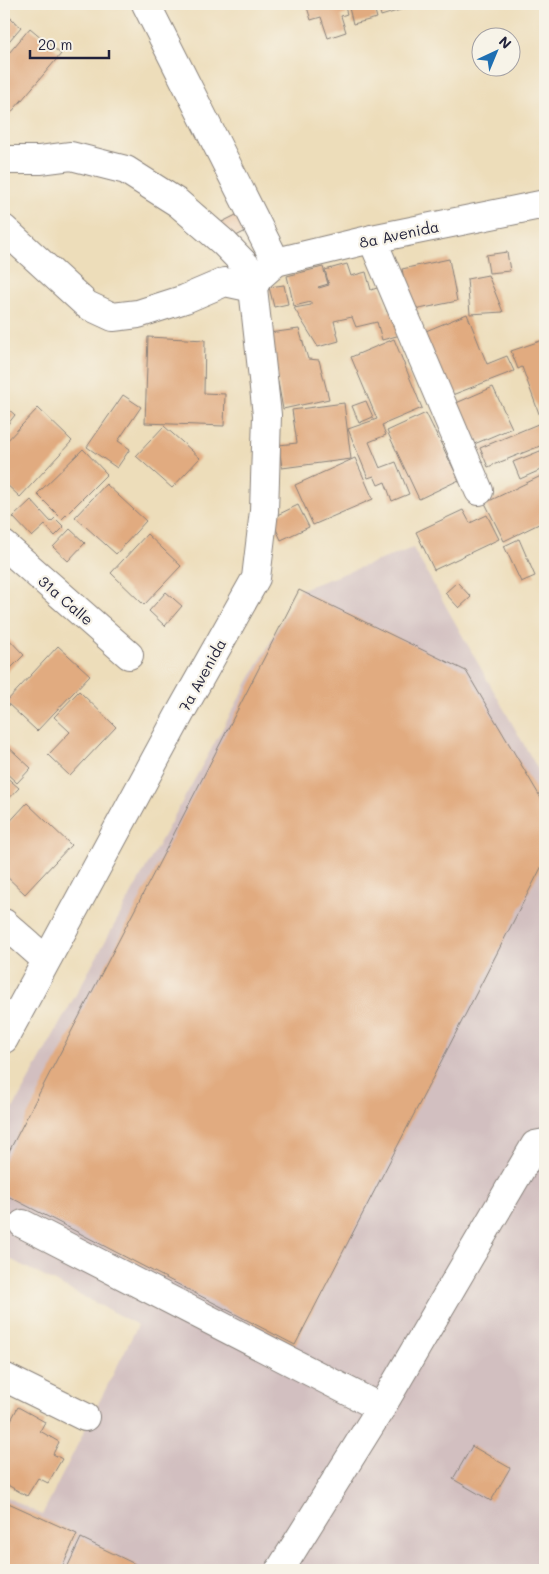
<svg xmlns="http://www.w3.org/2000/svg" width="549" height="1574" font-family="Mali,sans-serif">
<rect width="100%" height="100%" fill="#f7f3e8"/>
<filter id="ink" filterUnits="userSpaceOnUse"><feTurbulence type="fractalNoise" baseFrequency=".02" numOctaves="2"/><feDisplacementMap in="SourceGraphic" scale="10" xChannelSelector="R" yChannelSelector="G"/><feConvolveMatrix kernelMatrix="1 2 1 2 8 2 1 2 1" color-interpolation-filters="sRGB"/></filter>
<filter id="wash" filterUnits="userSpaceOnUse"><feTurbulence type="fractalNoise" baseFrequency=".0096" numOctaves="4" result="noise"/><feDisplacementMap in="SourceGraphic" scale="20" xChannelSelector="R" yChannelSelector="G"/><feGaussianBlur stdDeviation="1.12" result="paint"/><feColorMatrix in="noise" values="0 0 0 0 0 0 0 0 0 0 0 0 0 0 0 0 0 1.4 0 .05"/><feComposite in="paint" operator="in"/></filter>
<g filter="url(#wash)">
<rect width="100%" height="100%" fill="#edddba"/>
<!-- industrial -->
<polygon fill="#d2bfc0" points="413,548 545,782 545,1570 4,1570 4,1496 42,1515 138,1325 4,1256 4,1125 299,590"/>
<g id="blocks">
<!-- building -->
<g fill="#e1ab80">
<polygon points="306,4 344,4 347,14 341,16 346,32 328,38 321,17 311,20"/>
<polygon points="348,4 373,4 377,18 353,24"/>
<polygon points="378,4 419,4 381,16"/>
<polygon points="4,12 21,27 4,47"/>
<polygon points="30,28 61,54 4,121 4,59"/>
<polygon points="246,210 254,227 228,240 220,223"/>
<polygon points="507,252 510,271 489,273 486,255"/>
<polygon points="449,259 457,301 410,311 402,269"/>
<polygon points="347,264 351,276 366,272 371,290 380,287 387,312 397,309 404,334 382,340 377,322 356,327 352,317 334,321 339,341 318,347 294,308 311,305 311,302 294,306 287,276 323,267 328,284 318,287 319,288 329,285 325,270"/>
<polygon points="488,275 503,312 470,314 467,279"/>
<polygon points="284,285 288,304 274,307 269,287"/>
<polygon points="467,314 487,364 507,356 514,371 447,397 421,333"/>
<polygon points="299,329 308,359 319,360 329,399 283,409 269,333"/>
<polygon points="148,337 205,340 204,393 225,394 224,426 145,423"/>
<polygon points="394,339 422,408 382,425 386,435 369,442 380,468 396,462 409,494 392,501 385,482 378,485 374,476 368,478 348,429 377,419 351,357"/>
<polygon points="543,340 545,347 545,430 522,367 518,369 511,351"/>
<polygon points="493,387 512,428 472,445 454,404"/>
<polygon points="123,395 141,407 118,441 130,449 117,468 87,447"/>
<polygon points="366,401 373,417 359,423 352,406"/>
<polygon points="344,403 351,459 282,468 279,445 297,443 292,410"/>
<polygon points="4,405 15,415 4,429"/>
<polygon points="38,408 72,441 20,497 4,482 4,444"/>
<polygon points="426,413 459,480 419,499 387,431"/>
<polygon points="538,424 545,444 488,467 480,448"/>
<polygon points="164,426 200,458 172,488 136,456"/>
<polygon points="83,449 107,474 62,519 37,494"/>
<polygon points="545,449 545,468 520,479 513,462"/>
<polygon points="355,458 373,499 313,525 295,485"/>
<polygon points="545,474 545,521 504,541 485,503"/>
<polygon points="106,484 146,521 116,554 75,517"/>
<polygon points="31,500 51,522 55,518 64,527 55,536 45,525 32,537 13,517"/>
<polygon points="298,505 309,527 281,540 271,518"/>
<polygon points="463,510 470,523 487,515 499,539 434,570 416,532"/>
<polygon points="70,529 85,543 68,561 53,547"/>
<polygon points="147,534 181,566 144,605 111,573"/>
<polygon points="519,539 535,576 521,582 504,546"/>
<polygon points="457,582 471,597 459,608 445,593"/>
<polygon points="299,590 466,671 545,805 545,860 295,1345 4,1194 4,1161 159,863"/>
<polygon points="166,592 182,606 165,626 149,611"/>
<polygon points="4,634 24,655 4,675"/>
<polygon points="58,646 90,675 37,731 6,702"/>
<polygon points="79,691 116,727 70,776 48,755 70,732 54,717"/>
<polygon points="4,743 31,768 17,783 4,771"/>
<polygon points="4,775 19,788 4,804"/>
<polygon points="27,803 71,845 25,894 4,874 4,828"/>
<polygon points="18,1407 45,1422 40,1431 59,1442 53,1454 62,1459 48,1483 38,1478 27,1496 4,1483 4,1447 8,1440 4,1437 4,1433"/>
<polygon points="472,1446 510,1468 491,1501 453,1479"/>
<polygon points="4,1501 77,1534 61,1570 18,1570 4,1564"/>
<polygon points="81,1538 137,1565 135,1570 66,1570"/>
</g>
</g>
</g>
<g filter="url(#ink)">
<use href="#blocks" fill-opacity="0" stroke="#88807a" stroke-width="1"/>
<g fill="none" stroke-linecap="round" stroke-linejoin="round">
<defs>
<g id="minor">
<polyline points="146,4 276,262"/>
<polyline points="4,160 40,160 71,156 126,170 178,203 224,243 258,278"/>
<polyline points="4,229 87,305 113,317 138,314 185,299 225,282 253,288"/>
<polyline points="372,239 479,491"/>
<polyline points="4,545 129,655"/>
<polyline points="4,923 46,960"/>
<polyline points="4,1039 183,708 256,578 264,511 267,415 253,288 258,278 276,262 372,239 545,204"/>
<polyline points="23,1224 381,1408"/>
<polyline points="4,1377 85,1417"/>
<polyline points="280,1570 381,1408 535,1145 545,1143"/>
</g>
</defs>
<!-- minor casing -->
<use href="#minor" stroke="#88807a" stroke-width="30"/>
<!-- minor -->
<use href="#minor" stroke="#fff" stroke-width="28"/>
</g>
</g>
<g text-anchor="middle" dominant-baseline="central" stroke-width="4.5" stroke-linejoin="round" paint-order="stroke">
<!-- street labels -->
<g font-size="15" fill="#22223b" stroke="#f7f3e8">
<text transform="translate(399 234) rotate(-12)">8a Avenida</text>
<text transform="translate(66 600) rotate(41)">31a Calle</text>
<text transform="translate(202 675) rotate(-61)">7a Avenida</text>
</g>
</g>
<!-- margin -->
<rect width="549" height="1574" fill="none" stroke="#f7f3e8" stroke-width="20"/>
<!-- north arrow -->
<g transform="translate(496 52) rotate(44)"><circle r="24" fill="#f7f3e8" stroke="#a29fa3"/>
<path d="M0-4L9 19L0 12L-9 19Z" fill="#1f6fb2"/>
<text y="-8" font-size="14" font-weight="bold" text-anchor="middle" fill="#22223b">N</text>
</g>
<!-- scale -->
<path d="M30 50v8h79v-8" fill="none" stroke="#22223b" stroke-width="2.5"/>
<text x="38" y="50" font-size="15" fill="#22223b" stroke="#f7f3e8" stroke-width="4" paint-order="stroke">20 m</text>
</svg>
